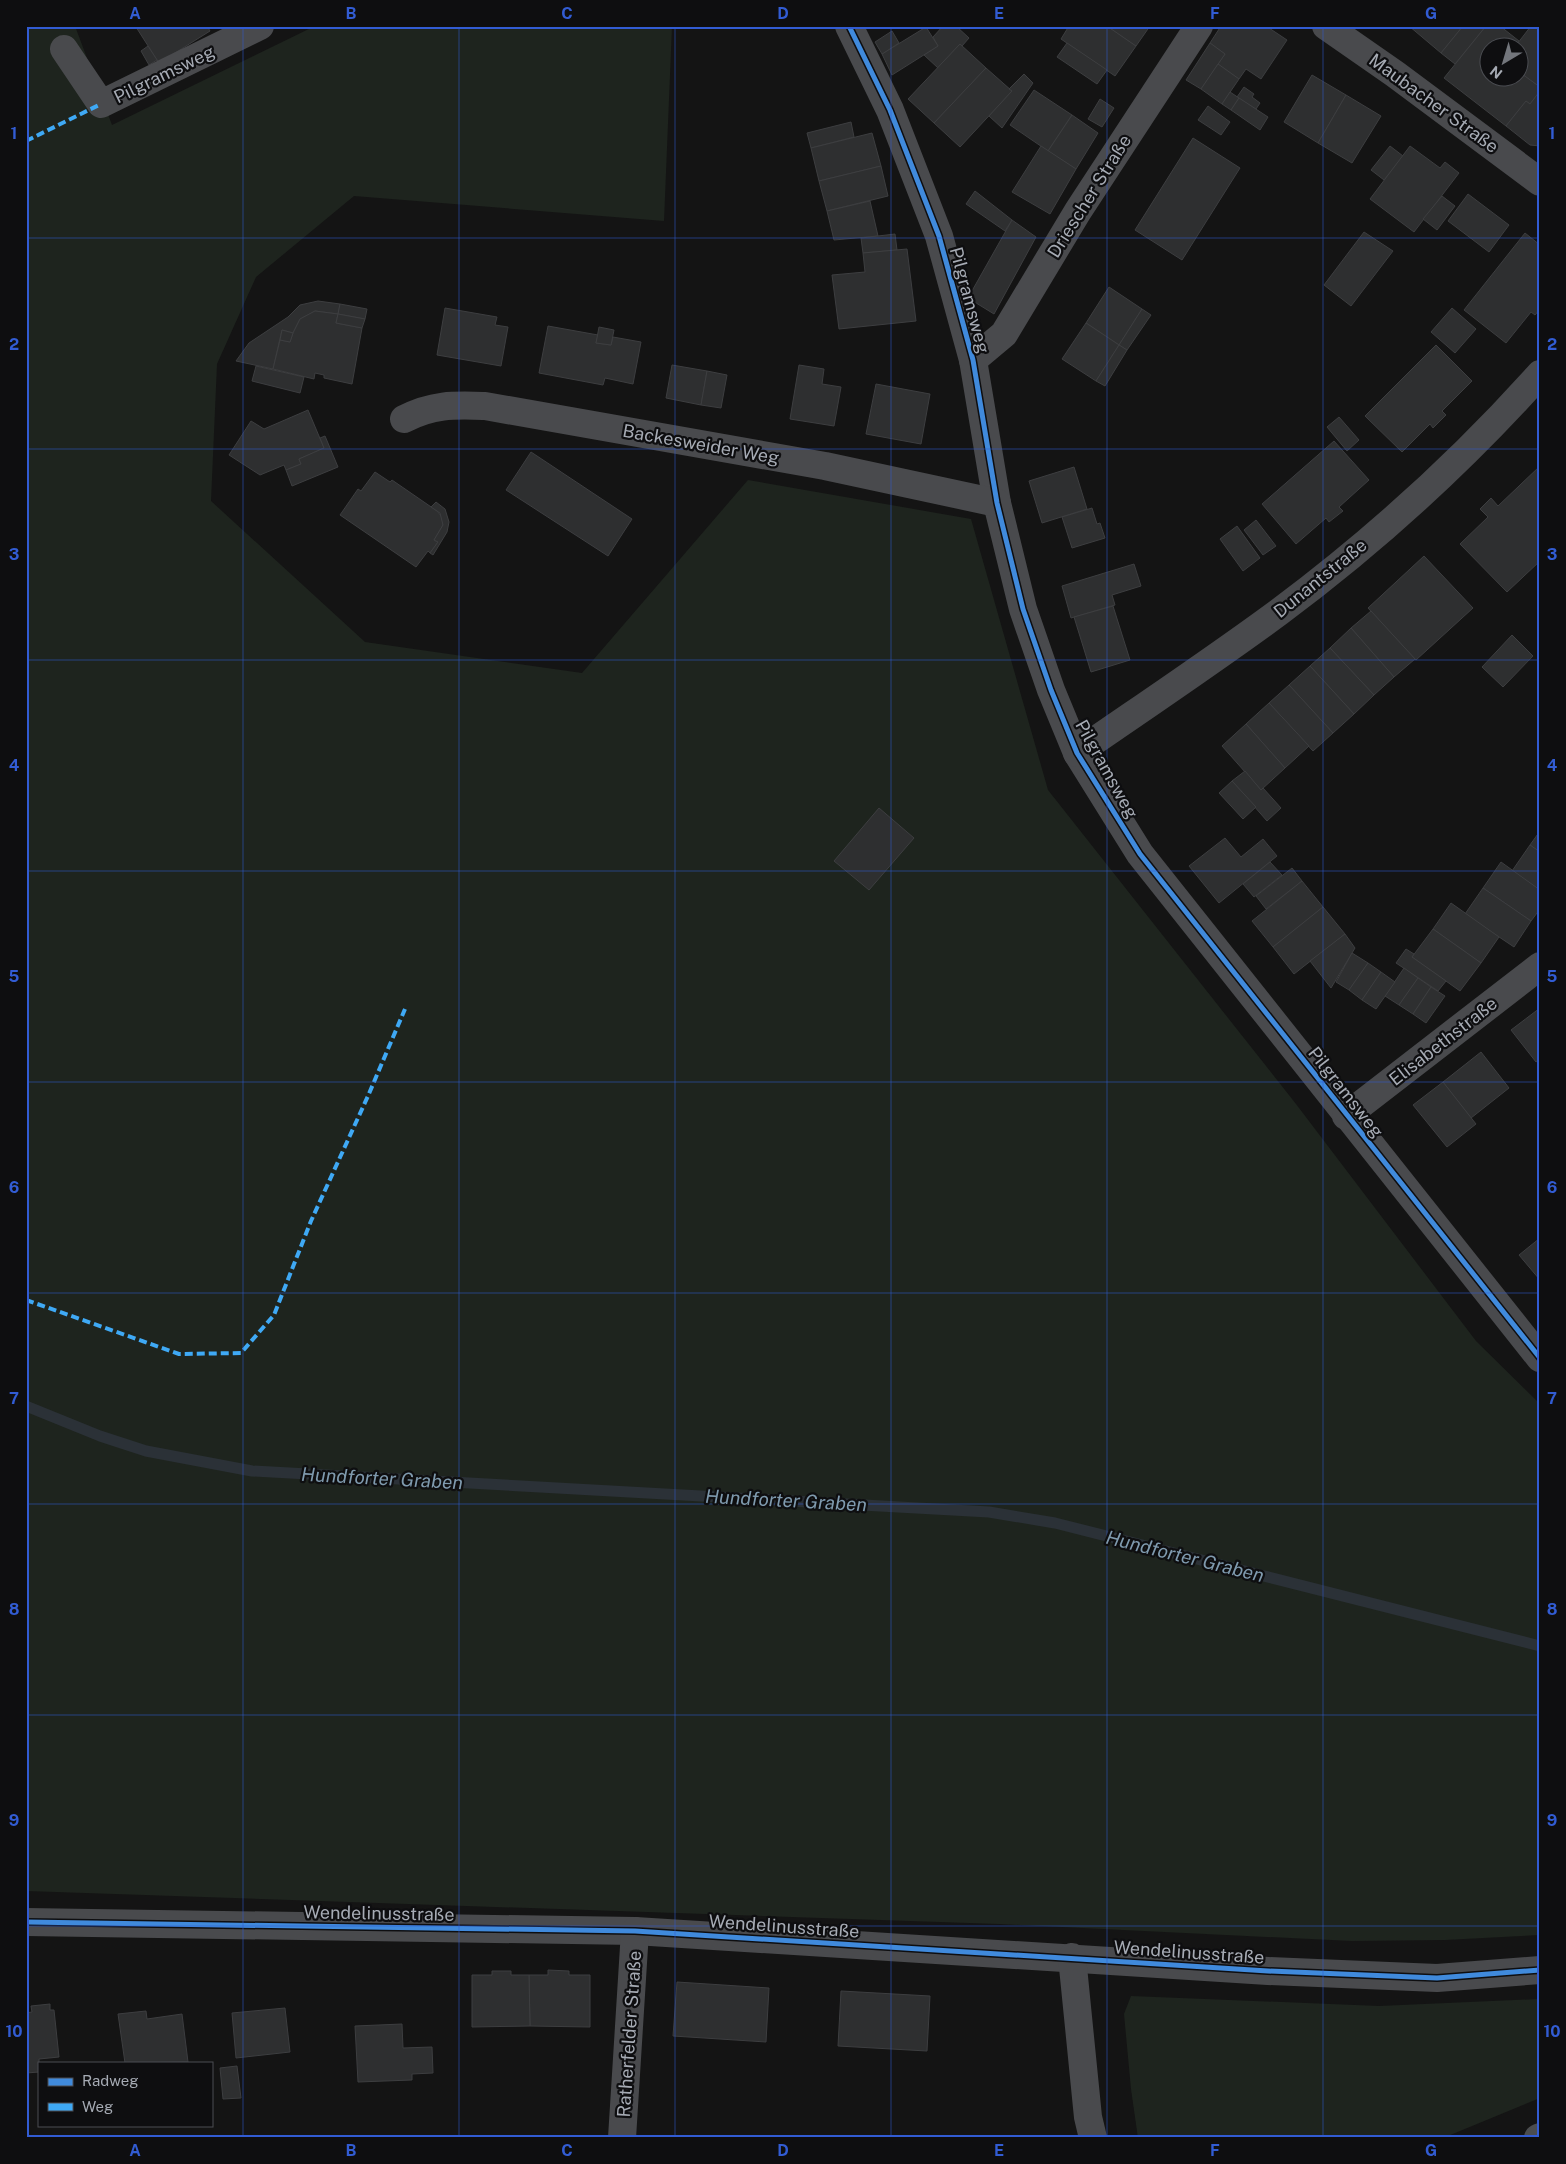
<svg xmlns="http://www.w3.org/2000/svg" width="1566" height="2164" font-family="'Public Sans',sans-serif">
<rect width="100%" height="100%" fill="#141414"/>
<!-- green -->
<g fill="#1e241e">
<polygon points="26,26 75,26 112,125 315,26 672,26 664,221 354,196 256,277 217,364 211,501 365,642 582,673 748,480 971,519 1048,790 1296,1104 1476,1341 1540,1404 1540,1935 1445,1940 1352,1941 999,1924 26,1891"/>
<polygon points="1131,1996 1379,2006 1540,1999 1540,2098 1443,2138 1138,2138 1131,2089 1124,2014"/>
</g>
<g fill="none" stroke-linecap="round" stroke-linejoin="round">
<!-- stream -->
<polyline stroke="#2b3137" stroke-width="11" points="26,1406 100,1436 146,1451 252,1471 989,1512 1055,1523 1540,1646"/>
</g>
<!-- building -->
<g fill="#2e2f30" stroke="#3d3e40">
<polygon points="207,26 210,31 159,63 136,27"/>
<polygon points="943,26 956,26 969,38 962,46 960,44 938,68 924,55 938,46 933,37"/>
<polygon points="1069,26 1107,26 1136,46 1115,76 1061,39"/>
<polygon points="1107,26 1150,26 1136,46"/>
<polygon points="1221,26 1266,26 1287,40 1261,79 1246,69 1239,79 1218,64 1225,54 1210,43"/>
<polygon points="1409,26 1463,26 1441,53"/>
<polygon points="1463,26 1486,26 1455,64 1441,53"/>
<polygon points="1486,26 1500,26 1519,41 1514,48 1488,48 1488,78 1518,78 1518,71 1540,87 1540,91 1530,104 1526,101 1506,126 1444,78"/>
<polygon points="1531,26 1540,30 1540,87 1518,71 1518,48 1514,48"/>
<polygon points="926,27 938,46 892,75 882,54"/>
<polygon points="892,31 899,43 882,54 875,42"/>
<polygon points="1067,43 1107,70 1097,84 1057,57"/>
<polygon points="1210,43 1225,54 1201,89 1186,80"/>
<polygon points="960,44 986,68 934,123 908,99"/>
<polygon points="148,46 157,60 149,65 141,51"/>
<polygon points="1218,64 1239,79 1222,104 1201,89"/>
<polygon points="986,68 1012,91 960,147 934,123"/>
<polygon points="1024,74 1033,83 1002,128 989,116 1012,91 1009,89"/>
<polygon points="1312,75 1346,95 1318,143 1284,122"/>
<polygon points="1244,87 1254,94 1252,97 1260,103 1256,109 1237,97"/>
<polygon points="1034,90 1072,115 1048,151 1010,125"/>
<polygon points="1540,91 1540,146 1530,145 1506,126 1526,101 1530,104"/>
<polygon points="1230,92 1239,98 1231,110 1222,104"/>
<polygon points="1346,95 1381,116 1352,163 1318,143"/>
<polygon points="1239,98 1268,117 1260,130 1231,110"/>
<polygon points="1100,99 1114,108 1102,127 1088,119"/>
<polygon points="1208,106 1230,122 1221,135 1198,120"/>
<polygon points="1072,115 1098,133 1076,169 1048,151"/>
<polygon points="851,122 854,137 811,148 807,133"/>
<polygon points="872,133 881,166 819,181 811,148"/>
<polygon points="1193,138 1240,168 1182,260 1135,230"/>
<polygon points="1041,146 1076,169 1050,214 1012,192"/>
<polygon points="1390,146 1403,156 1384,180 1371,170"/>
<polygon points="1410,146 1440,168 1445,162 1459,173 1414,232 1370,199"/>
<polygon points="881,166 888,196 827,211 819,181"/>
<polygon points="975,191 1012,220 1005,231 966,204"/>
<polygon points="1468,194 1509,225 1489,252 1448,221"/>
<polygon points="1442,196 1455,206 1437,230 1423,219"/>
<polygon points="870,201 878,236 834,240 827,211"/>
<polygon points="1012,220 1036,237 994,314 968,298"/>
<polygon points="1364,232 1393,251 1351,306 1324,285"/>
<polygon points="1525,233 1540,245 1540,309 1535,315 1531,312 1506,343 1464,310"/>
<polygon points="895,234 897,250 863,253 861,238"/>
<polygon points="907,249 916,321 839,329 832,275 865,272 863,253"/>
<polygon points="1109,287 1142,309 1119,345 1086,323"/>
<polygon points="318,301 340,304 338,314 315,311 300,319 293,333 282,330 273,369 236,361 249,343 288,317 300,305"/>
<polygon points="340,304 367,309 365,319 338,314"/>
<polygon points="445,308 497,317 495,325 508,327 501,366 437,355"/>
<polygon points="1452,308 1476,329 1455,353 1431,332"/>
<polygon points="1142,309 1151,315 1127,350 1119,345"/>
<polygon points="315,311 338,314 336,323 362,328 352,384 324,378 324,375 315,373 314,379 273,369 280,340 290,342 293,333 300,319"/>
<polygon points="338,314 365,319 362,328 336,323"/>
<polygon points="1086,323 1119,345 1096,381 1062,359"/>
<polygon points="548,326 598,335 596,343 611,345 613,337 641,342 633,384 605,378 603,385 539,373"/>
<polygon points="599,327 614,330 611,345 596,343"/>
<polygon points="282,330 293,333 290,342 280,340"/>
<polygon points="1119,345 1127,350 1105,386 1096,381"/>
<polygon points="1436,345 1472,381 1442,411 1446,415 1433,428 1430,424 1402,452 1365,416"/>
<polygon points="672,365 707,371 701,405 666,398"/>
<polygon points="799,365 824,369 822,384 841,387 834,426 790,419"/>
<polygon points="256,366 304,377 300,393 252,381"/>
<polygon points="707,371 727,375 721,408 701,405"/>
<polygon points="876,384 930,394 921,444 866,434"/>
<polygon points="308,410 324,448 299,459 301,464 286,470 284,465 260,475 229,455 251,421 264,429"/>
<polygon points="1339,417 1359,440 1347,451 1327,427"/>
<polygon points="325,436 338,467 292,486 286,470 301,464 299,459 324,448 320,438"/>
<polygon points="1334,441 1369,480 1339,507 1343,511 1329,522 1326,518 1296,544 1262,504"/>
<polygon points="531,452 632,519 608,556 506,490"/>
<polygon points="1540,466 1540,561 1507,592 1460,544 1488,517 1480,509 1491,498 1498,506"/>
<polygon points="1074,467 1087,509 1042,523 1029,481"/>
<polygon points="375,472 390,482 392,480 437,511 442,517 443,525 434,540 438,542 430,553 428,551 416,567 340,515 358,489 361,491"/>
<polygon points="436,502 445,509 449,522 447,532 433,555 430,553 438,542 434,540 443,525 440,513 431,507"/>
<polygon points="1092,508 1097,524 1100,523 1105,538 1072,548 1062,517"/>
<polygon points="1256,520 1276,546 1263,555 1244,530"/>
<polygon points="1237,526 1260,558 1243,571 1220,539"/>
<polygon points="1424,556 1473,608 1416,660 1368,608"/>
<polygon points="1134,564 1141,586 1112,595 1115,605 1071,618 1062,586"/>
<polygon points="1113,606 1130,660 1091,672 1074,617"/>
<polygon points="1371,611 1415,659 1394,677 1351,628"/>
<polygon points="1351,628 1394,677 1374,695 1330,648"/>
<polygon points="1512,635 1533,656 1503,687 1482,667"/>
<polygon points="1330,648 1374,695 1354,714 1310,666"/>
<polygon points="1310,666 1354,714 1333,733 1289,685"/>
<polygon points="1289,685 1333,733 1313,751 1269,703"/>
<polygon points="1269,703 1309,746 1285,768 1246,724"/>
<polygon points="1246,724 1285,768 1261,790 1222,746"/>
<polygon points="1245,771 1261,790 1263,788 1281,808 1267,821 1232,781"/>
<polygon points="1232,781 1256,807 1243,819 1219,793"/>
<polygon points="879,808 914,838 869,890 834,861"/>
<polygon points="1540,831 1540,852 1530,845"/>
<polygon points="1225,838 1241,857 1263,839 1277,856 1219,903 1189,866"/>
<polygon points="1530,845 1540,852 1540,890 1512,871"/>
<polygon points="1270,862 1282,875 1254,897 1243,884"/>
<polygon points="1501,862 1540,890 1540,909 1531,921 1483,888"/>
<polygon points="1292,868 1302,881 1266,909 1256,896"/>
<polygon points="1302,881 1323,907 1273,947 1252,921"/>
<polygon points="1483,888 1531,921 1514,947 1465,914"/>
<polygon points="1451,903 1499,937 1481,963 1433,929"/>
<polygon points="1323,907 1345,934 1294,974 1273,947"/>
<polygon points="1433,929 1481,963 1460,991 1412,957"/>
<polygon points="1345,934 1355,948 1331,988 1310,961"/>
<polygon points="1406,949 1414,954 1412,957 1446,981 1438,991 1396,963"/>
<polygon points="1352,953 1368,963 1349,990 1336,982"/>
<polygon points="1368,963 1381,972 1362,1000 1349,990"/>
<polygon points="1404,968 1418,978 1399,1005 1385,996"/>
<polygon points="1381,972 1395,982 1376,1009 1362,1000"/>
<polygon points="1418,978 1431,987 1413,1014 1399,1005"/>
<polygon points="1431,987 1445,996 1426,1023 1413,1014"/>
<polygon points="1540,1008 1540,1059 1536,1062 1511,1030"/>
<polygon points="1481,1052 1509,1088 1471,1118 1443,1082"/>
<polygon points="1443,1082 1476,1124 1447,1147 1413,1105"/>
<polygon points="1540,1238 1540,1280 1519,1255"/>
<polygon points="548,1970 569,1971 569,1975 590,1975 590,2027 530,2026 529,1975 548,1975"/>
<polygon points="492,1971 511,1971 511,1975 529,1975 530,2026 472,2027 472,1975 492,1975"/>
<polygon points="677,1982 769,1988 766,2042 673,2036"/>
<polygon points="841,1991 930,1996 927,2051 838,2046"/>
<polygon points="50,2004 50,2010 54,2010 59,2057 39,2059 39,2072 26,2073 26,2013 32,2012 31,2006"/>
<polygon points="285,2008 290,2052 236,2058 232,2013"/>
<polygon points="146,2011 147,2019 182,2014 188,2062 125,2063 118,2014"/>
<polygon points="402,2024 403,2048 432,2047 433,2073 412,2074 412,2080 358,2082 355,2026"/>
<polygon points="237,2066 241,2098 223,2099 220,2068"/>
</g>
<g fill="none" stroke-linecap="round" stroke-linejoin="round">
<!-- minor -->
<g stroke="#494a4d" stroke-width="28">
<polyline points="849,26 890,110 939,236 973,360 997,503 1023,609 1051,690 1077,753 1140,854 1540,1358"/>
<polyline points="1326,26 1395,74 1540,182"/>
<polyline points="64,49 101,104 260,26"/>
<polyline points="973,360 1004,334 1078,211 1199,26"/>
<path d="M404 419C433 404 454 405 485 406L825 466 997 503"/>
<path d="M1077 753C1145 706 1214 660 1279 612 1373 542 1462 461 1540 374"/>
<polyline points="1346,1116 1540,966"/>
<polyline points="26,1922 635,1931 1268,1971 1437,1978 1540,1970"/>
<polyline points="1072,1957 1088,2117 1093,2138"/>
<polyline points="622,2138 635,1931"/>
</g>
<!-- primary -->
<polyline stroke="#4b4d4f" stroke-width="28" points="1538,2138 1540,2137"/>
<!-- quiet -->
<g stroke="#3fa9f5" stroke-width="4" stroke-dasharray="8 4" stroke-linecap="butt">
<polyline points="26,141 101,104"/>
<polyline points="26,1300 179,1354 241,1353 274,1315 311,1221 368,1096 405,1009"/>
</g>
<defs>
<g id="cycleway">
<polyline points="849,26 890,110 939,236 973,360 997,503 1023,609 1051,690 1077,753 1140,854 1540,1358"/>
<polyline points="26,1922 635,1931 1268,1971 1437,1978 1540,1970"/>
</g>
</defs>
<!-- cycleway casing -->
<use href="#cycleway" stroke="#0e0e10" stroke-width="8"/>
<!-- cycleway -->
<use href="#cycleway" stroke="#408adc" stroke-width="5"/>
</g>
<!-- grid -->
<path fill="none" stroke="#325cd3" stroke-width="1" stroke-opacity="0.55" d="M243 26V2138M459 26V2138M675 26V2138M891 26V2138M1107 26V2138M1323 26V2138M26 238H1540M26 449H1540M26 660H1540M26 871H1540M26 1082H1540M26 1293H1540M26 1504H1540M26 1715H1540M26 1926H1540"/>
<g text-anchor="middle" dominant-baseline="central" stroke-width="4.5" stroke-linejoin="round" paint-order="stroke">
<!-- street labels -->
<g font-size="18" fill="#a6abb4" stroke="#0e0e10">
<text transform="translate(164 74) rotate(-26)">Pilgramsweg</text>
<text transform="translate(1434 103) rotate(36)">Maubacher Straße</text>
<text transform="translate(1089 196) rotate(-58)">Driescher Straße</text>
<text transform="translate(970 300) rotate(75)">Pilgramsweg</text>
<text transform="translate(701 444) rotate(10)">Backesweider Weg</text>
<text transform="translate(1320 578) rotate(-39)">Dunantstraße</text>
<text transform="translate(1107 769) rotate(61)">Pilgramsweg</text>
<text transform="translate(1443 1041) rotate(-38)">Elisabethstraße</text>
<text transform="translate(1346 1092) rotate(52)">Pilgramsweg</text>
<text transform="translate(379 1913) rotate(1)">Wendelinusstraße</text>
<text transform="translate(784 1926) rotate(4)">Wendelinusstraße</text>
<text transform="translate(1189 1952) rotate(4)">Wendelinusstraße</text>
<text transform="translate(629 2034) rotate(-86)">Ratherfelder Straße</text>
</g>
<!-- water labels -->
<g font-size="19" font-style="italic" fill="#7f9aae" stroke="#0e0e10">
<text transform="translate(382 1478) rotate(3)">Hundforter Graben</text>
<text transform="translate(786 1500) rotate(3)">Hundforter Graben</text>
<text transform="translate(1185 1556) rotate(14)">Hundforter Graben</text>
</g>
</g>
<!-- border -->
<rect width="1566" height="2164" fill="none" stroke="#0e0e10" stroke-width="55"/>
<!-- legend -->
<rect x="38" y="2062" width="175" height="65" fill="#0e0e10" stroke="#4b4d52"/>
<rect x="48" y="2078" width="25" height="8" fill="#408adc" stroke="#4b4d52"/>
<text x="82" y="2086" font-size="15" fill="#a6abb4">Radweg</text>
<rect x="48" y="2103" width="25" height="8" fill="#3fa9f5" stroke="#4b4d52"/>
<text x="82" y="2112" font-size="15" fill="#a6abb4">Weg</text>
<!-- north arrow -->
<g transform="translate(1504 62) rotate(218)"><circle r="24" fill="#0e0e10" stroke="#4b4d52"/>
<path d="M0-4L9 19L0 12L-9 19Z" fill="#73767c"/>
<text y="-8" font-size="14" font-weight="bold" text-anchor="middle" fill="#a6abb4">N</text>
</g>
<rect x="28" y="28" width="1510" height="2108" fill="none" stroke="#325cd3" stroke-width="2"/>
<g font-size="16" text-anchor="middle" font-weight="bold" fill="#325cd3">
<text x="135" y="19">A</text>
<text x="351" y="19">B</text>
<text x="567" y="19">C</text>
<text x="783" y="19">D</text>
<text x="999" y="19">E</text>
<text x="1215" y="19">F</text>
<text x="1431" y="19">G</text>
<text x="14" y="139">1</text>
<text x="1552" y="139">1</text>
<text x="14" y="350">2</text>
<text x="1552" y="350">2</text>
<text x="14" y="560">3</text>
<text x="1552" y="560">3</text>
<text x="14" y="771">4</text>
<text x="1552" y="771">4</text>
<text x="14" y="982">5</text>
<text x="1552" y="982">5</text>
<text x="14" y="1193">6</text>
<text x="1552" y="1193">6</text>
<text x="14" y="1404">7</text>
<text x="1552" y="1404">7</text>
<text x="14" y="1615">8</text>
<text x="1552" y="1615">8</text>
<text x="14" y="1826">9</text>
<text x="1552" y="1826">9</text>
<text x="14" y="2037">10</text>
<text x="1552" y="2037">10</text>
<text x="135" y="2156">A</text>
<text x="351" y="2156">B</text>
<text x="567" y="2156">C</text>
<text x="783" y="2156">D</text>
<text x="999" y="2156">E</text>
<text x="1215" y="2156">F</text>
<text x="1431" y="2156">G</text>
</g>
</svg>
